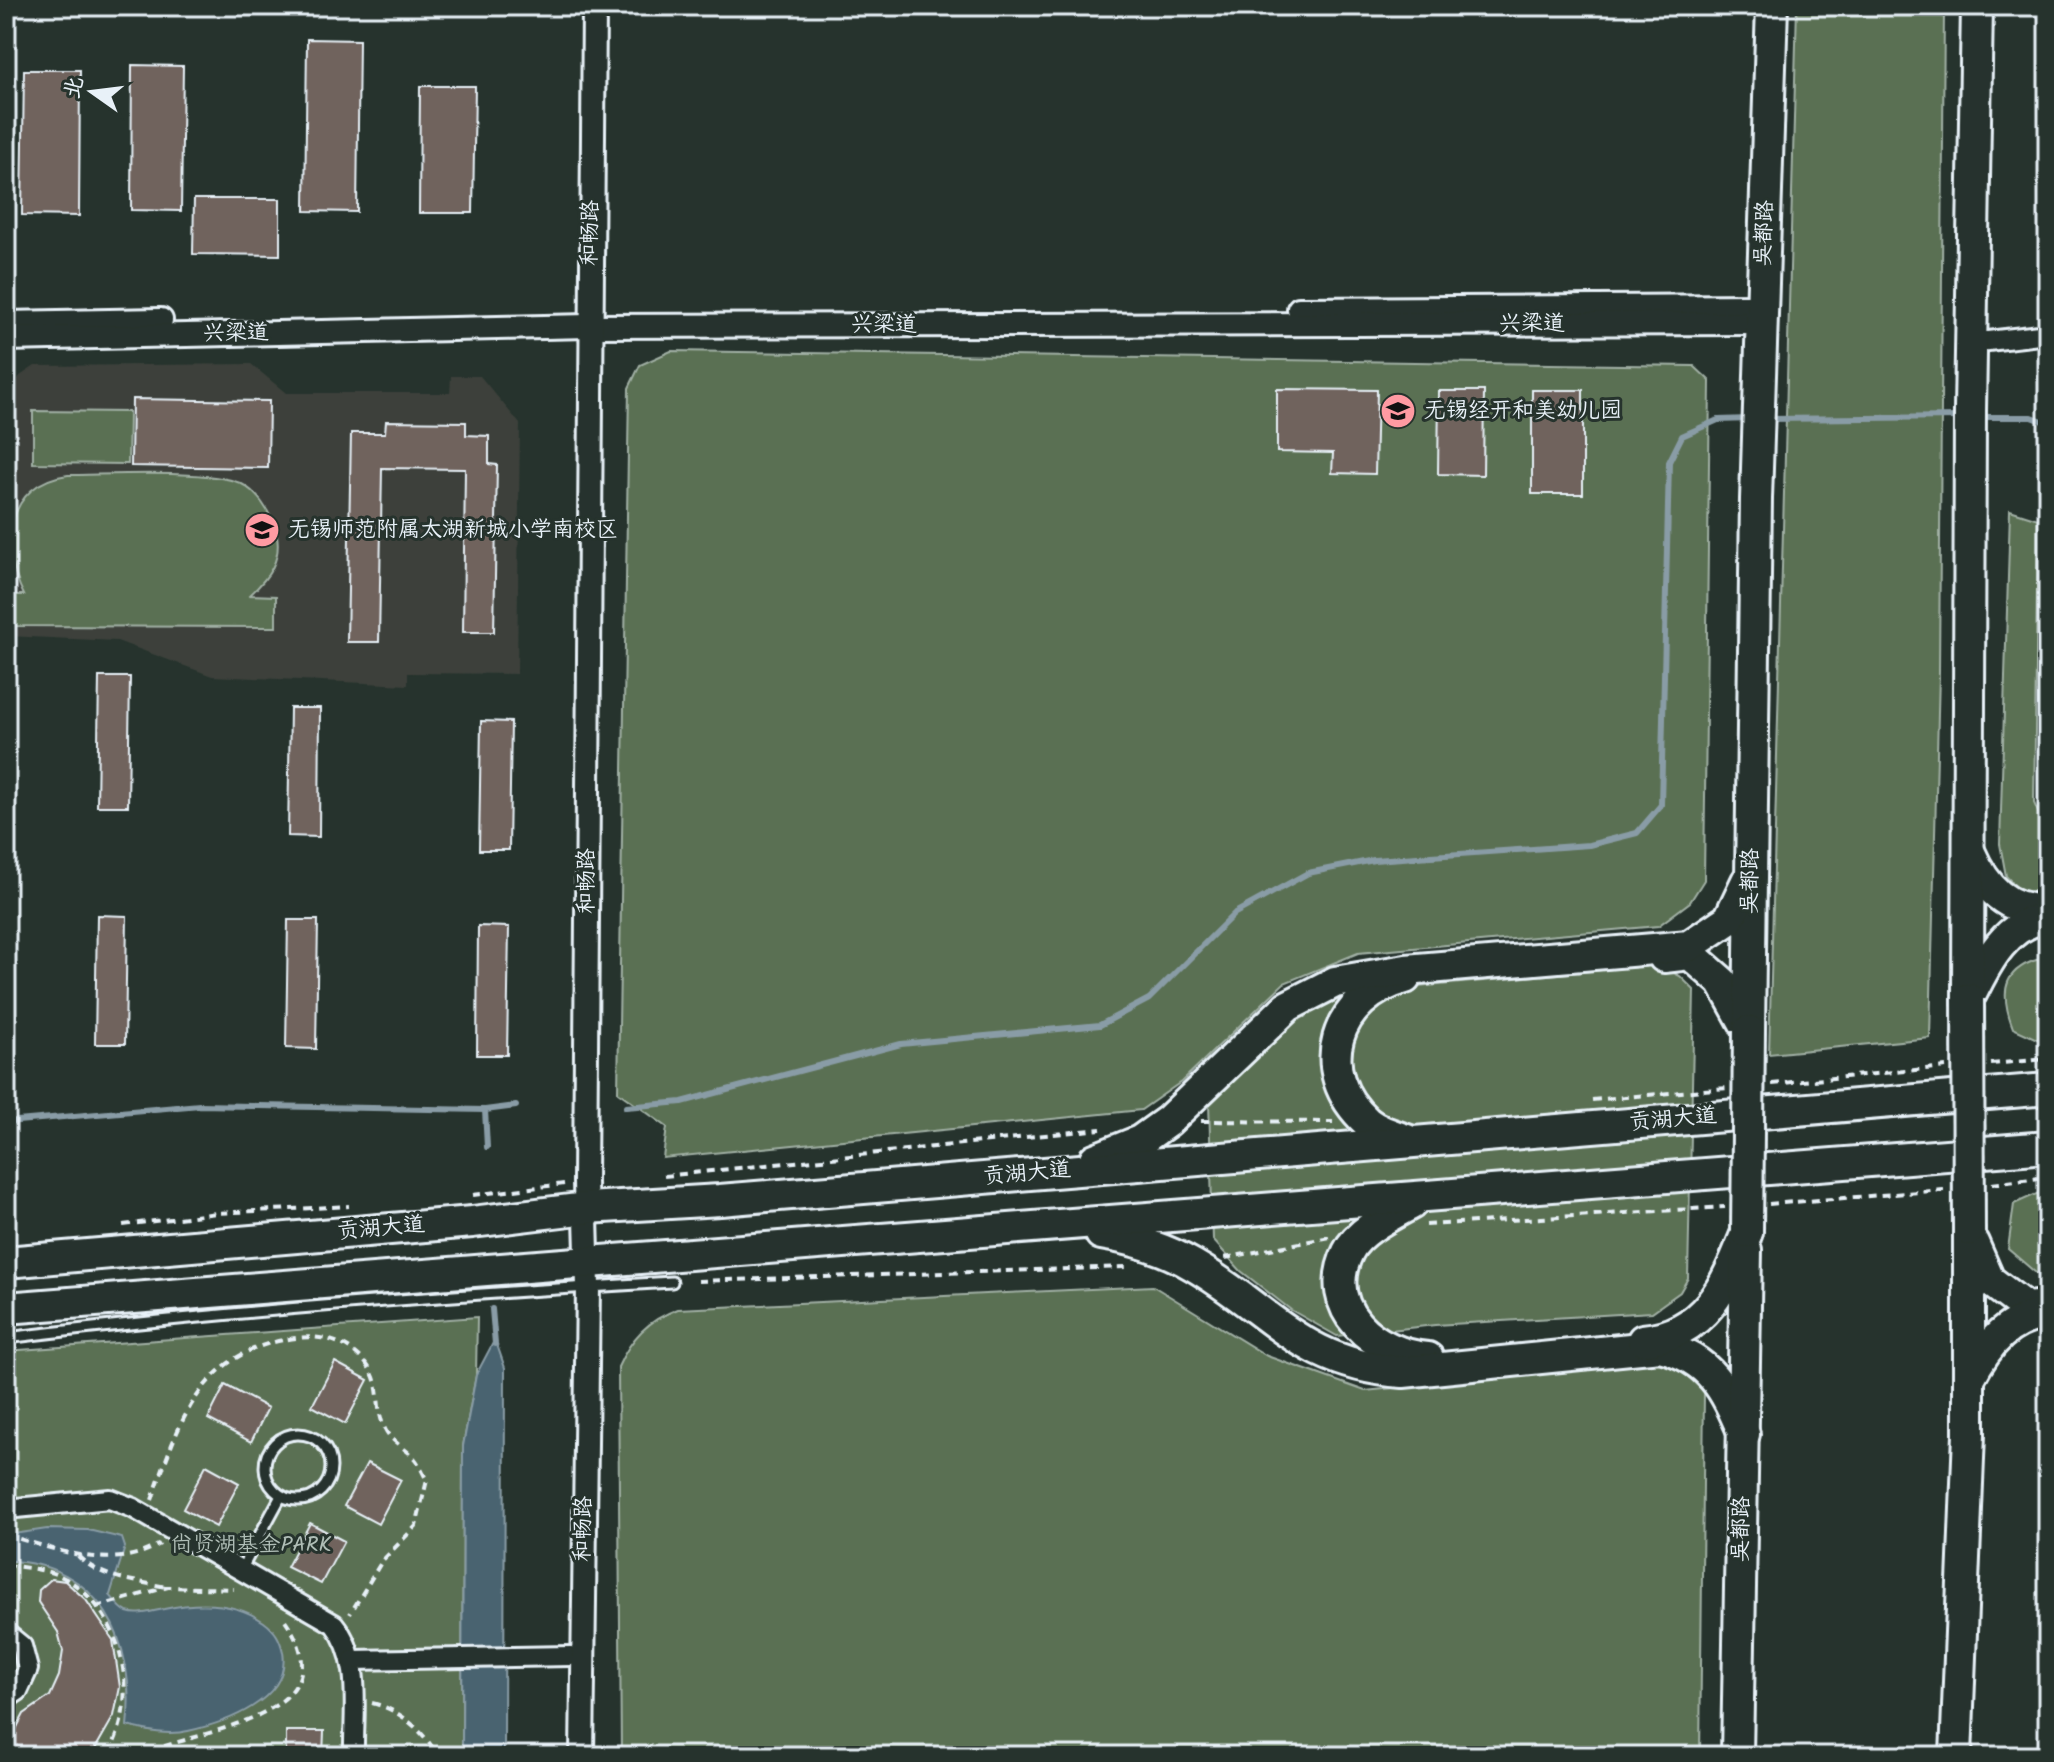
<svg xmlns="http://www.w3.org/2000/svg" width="2054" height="1762" font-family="Kalam,'LXGW WenKai TC',sans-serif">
<rect width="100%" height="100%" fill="#26332d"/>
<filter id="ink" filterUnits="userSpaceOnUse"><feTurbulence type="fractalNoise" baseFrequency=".0125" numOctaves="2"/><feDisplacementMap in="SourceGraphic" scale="16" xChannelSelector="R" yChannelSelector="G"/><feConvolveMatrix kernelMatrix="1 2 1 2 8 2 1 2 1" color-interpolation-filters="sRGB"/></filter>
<g filter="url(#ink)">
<!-- built -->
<polygon fill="#3c413b" points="251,364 286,393 450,393 451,376 480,376 520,424 517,674 408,673 408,685 212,676 117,641 6,636 6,394 20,376 35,366"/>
<!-- green -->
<g fill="#5a6f52" stroke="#a1b0a5" stroke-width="2">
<polygon points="1797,6 1944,6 1939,672 1930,1038 1769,1054"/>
<polygon points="671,351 1694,366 1710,381 1704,880 1690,902 1658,926 1358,953 1284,983 1181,1082 1141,1110 663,1158 667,1127 618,1092 629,388 640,365"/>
<polygon points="33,411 129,412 128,464 33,463"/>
<path d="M68 475C107 475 209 469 240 483 257 491 271 513 276 531 283 559 269 577 250 595L276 596V627L7 626V595H24C0 548 5 483 68 475Z"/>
<polygon points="2010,510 2038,519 2034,803 2048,835 2048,891 2020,891 2006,876 2000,844"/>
<path d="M2048 957V1038L2037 1039 2013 1028C1998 989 2004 966 2048 957Z"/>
<polygon points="1657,965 1680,976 1694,990 1688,1278 1680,1292 1652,1312 1435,1325 1337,1336 1291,1310 1241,1271 1213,1240 1209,1102 1291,1020 1340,994"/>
<polygon points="2048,1189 2048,1273 2036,1273 2008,1249 2014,1204"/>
<path d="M1153 1286 1267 1356 1365 1391 1671 1360 1704 1392 1700 1756H621L618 1367C631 1338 648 1320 678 1309Z"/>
<polygon points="477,1317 476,1375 463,1446 462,1756 6,1756 6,1351"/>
</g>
<!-- water -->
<g fill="#4a646f" stroke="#899ca6" stroke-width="2">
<polygon points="495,1339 505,1368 504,1756 462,1756 463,1446 476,1375"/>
<path d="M47 1529 88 1530 122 1538 125 1547 110 1595C115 1601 120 1609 127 1612 139 1616 152 1611 164 1609 198 1602 235 1601 264 1622 276 1631 280 1639 283 1652 291 1700 225 1723 188 1731 168 1736 147 1731 127 1726 137 1642 100 1562 6 1561V1535Z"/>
</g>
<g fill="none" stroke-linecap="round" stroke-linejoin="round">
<!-- stream -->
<g stroke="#899ca6" stroke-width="6">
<polyline points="1977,417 2032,417 2048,423"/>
<polyline points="1769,419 1962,417"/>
<polyline points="626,1107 682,1102 901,1044 1100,1025 1149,999 1235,913 1308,873 1374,860 1589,845 1637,833 1661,805 1669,462 1682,436 1718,420 1750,419"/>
<polyline points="485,1110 487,1147"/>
<polyline points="6,1122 200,1105 485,1110 516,1106"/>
<polyline points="492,1309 495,1344"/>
</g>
</g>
<!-- building -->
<g fill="#70635d" stroke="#e8f1f8" stroke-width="2">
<polygon points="307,39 359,40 357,212 305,211"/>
<polygon points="132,65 183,66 181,211 131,210"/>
<polygon points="24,70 80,70 79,216 22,215"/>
<polygon points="420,86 475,86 473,213 419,213"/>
<polygon points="194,199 280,199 280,255 193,254"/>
<polygon points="1277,389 1377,390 1375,474 1332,473 1333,453 1277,452"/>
<rect x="1532" y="390" width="51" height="104"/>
<polygon points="1439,391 1484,391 1483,475 1438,474"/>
<polygon points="132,399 269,401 268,468 131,466"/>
<polygon points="386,421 466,422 466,435 489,436 489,464 497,465 494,632 463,632 465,469 382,468 379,642 347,642 351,433 385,433"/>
<polygon points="99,677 130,677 128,806 97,806"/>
<polygon points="290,708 320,708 319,837 288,836"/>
<polygon points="481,721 511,722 509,850 479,850"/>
<polygon points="97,915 127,916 125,1044 95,1044"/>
<polygon points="288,920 318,920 316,1049 286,1048"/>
<polygon points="478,926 509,927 507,1055 477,1055"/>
<polygon points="335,1362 368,1380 345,1424 312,1406"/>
<polygon points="225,1385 268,1408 251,1442 208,1419"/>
<polygon points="367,1463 401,1480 378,1524 344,1506"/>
<polygon points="206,1465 239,1483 216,1527 183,1509"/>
<polygon points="310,1523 344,1541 321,1584 287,1567"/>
<polygon points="51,1579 65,1581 86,1600 113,1640 120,1687 114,1716 91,1756 12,1756 14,1733 24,1714 50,1696 59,1676 63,1651 58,1632 38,1602 39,1590"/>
<polygon points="286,1731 324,1731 323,1756 286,1756"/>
</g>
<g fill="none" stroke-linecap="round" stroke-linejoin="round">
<defs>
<g id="service">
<path d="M6 1338C227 1311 449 1295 672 1282"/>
<circle cx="298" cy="1467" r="33"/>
<polyline points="241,1570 281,1496"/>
</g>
<g id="minor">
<polyline points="1971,343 2048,334"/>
<path d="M6 1509 110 1499 133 1508 334 1624C363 1660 353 1711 354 1756"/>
<polyline points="6,1633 22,1646 28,1669 18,1691 6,1699"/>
<polyline points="353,1660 571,1656"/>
</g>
<g id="tertiary">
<polyline points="1299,309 1762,306"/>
<polyline points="6,323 161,320"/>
<polyline points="6,339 589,326 1762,323"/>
<polyline points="582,1756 588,1287 585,1182 594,6"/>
</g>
<g id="primary">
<path d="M1970 853C1985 888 2007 912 2048 910"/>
<polyline points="1664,957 1690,954 1722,982 1747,1027"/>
<path d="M1405 978C1335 997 1310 1070 1367 1122 1378 1131 1394 1136 1407 1140"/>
<path d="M1971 994C1986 963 2008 920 2048 918"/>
<polyline points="1968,999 1970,411 1977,6"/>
<polyline points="1749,1031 1756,499 1772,6"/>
<polyline points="1095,1159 1140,1141 1168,1121 1288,1006 1335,982 1406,970 1689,946 1729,919 1747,881"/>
<path d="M1411 1204C1391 1215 1358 1231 1348 1252 1320 1309 1375 1354 1428 1358"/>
<path d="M1101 1234C1132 1239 1166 1249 1193 1265 1272 1311 1302 1365 1403 1372L1660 1346C1711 1359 1725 1389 1744 1434"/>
<polyline points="1973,1243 1989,1280 2026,1308 2048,1306"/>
<polyline points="6,1262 472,1222 587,1208 720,1200 2048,1089"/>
<path d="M6 1308C687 1254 1368 1206 2048 1147"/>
<path d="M1643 1340C1707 1334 1726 1284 1747 1232"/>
<path d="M1970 1377C1987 1344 2009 1317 2048 1314"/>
<polyline points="1737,1756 1746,1250"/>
<polyline points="1956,1756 1969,1434 1969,1230"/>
</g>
</defs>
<!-- service casing -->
<use href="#service" stroke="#e8f1f8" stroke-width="15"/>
<!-- minor casing -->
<use href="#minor" stroke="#e8f1f8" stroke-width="24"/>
<!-- tertiary casing -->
<use href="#tertiary" stroke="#e8f1f8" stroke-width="28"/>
<!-- primary casing -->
<use href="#primary" stroke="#e8f1f8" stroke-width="36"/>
<!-- path -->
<g stroke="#e8f1f8" stroke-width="4" stroke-dasharray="8 6" stroke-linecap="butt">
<polyline points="1991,1064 2048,1059"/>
<polyline points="1772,1084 1946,1067"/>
<polyline points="1592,1100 1727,1088"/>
<polyline points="1201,1121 1333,1122"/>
<polyline points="664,1176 1101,1129"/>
<polyline points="1992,1184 2048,1177"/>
<polyline points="473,1195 564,1184"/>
<polyline points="1769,1204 1944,1190"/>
<polyline points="123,1225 217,1213 349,1206"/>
<polyline points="1426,1225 1725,1207"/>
<polyline points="1225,1258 1330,1237"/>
<polyline points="698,1281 1129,1267"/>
<path d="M152 1500C179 1421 201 1350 296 1338 322 1335 345 1341 363 1360 385 1384 373 1405 385 1429 391 1442 406 1448 415 1459 420 1465 423 1474 427 1480L416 1526 382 1561 350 1614"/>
<path d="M6 1535C56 1549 111 1573 160 1544"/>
<path d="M78 1556C100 1579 137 1581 166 1587"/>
<path d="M6 1565C26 1568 49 1569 66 1579 125 1613 141 1701 107 1756"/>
<polyline points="96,1607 168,1587 234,1589"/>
<path d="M372 1703C401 1710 423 1731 438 1756"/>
<path d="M138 1756C194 1729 357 1719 283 1617"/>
</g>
<!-- service -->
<use href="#service" stroke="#26332d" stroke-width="9"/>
<!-- minor -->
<use href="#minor" stroke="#26332d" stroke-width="18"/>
<!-- tertiary -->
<use href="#tertiary" stroke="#26332d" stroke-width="22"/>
<!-- primary -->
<use href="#primary" stroke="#26332d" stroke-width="30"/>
<defs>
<g id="primary-bridge">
<polyline points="1968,999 1969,1230"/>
<polyline points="1747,1232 1749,1031"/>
</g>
</defs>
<!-- primary-bridge casing -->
<use href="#primary-bridge" stroke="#e8f1f8" stroke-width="36" stroke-linecap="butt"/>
<!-- primary-bridge -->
<use href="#primary-bridge" stroke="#26332d" stroke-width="30"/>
</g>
</g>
<!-- icons -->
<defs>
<symbol id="school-disc" viewBox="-11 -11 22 22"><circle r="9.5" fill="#ff9aa2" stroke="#26332d"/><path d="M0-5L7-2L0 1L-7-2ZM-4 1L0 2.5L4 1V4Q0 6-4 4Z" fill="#111"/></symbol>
</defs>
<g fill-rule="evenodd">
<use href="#school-disc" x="1378" y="391" width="40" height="40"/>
<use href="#school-disc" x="242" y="510" width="40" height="40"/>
</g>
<g text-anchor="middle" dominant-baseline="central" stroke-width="6" stroke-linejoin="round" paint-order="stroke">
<!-- street labels -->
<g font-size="22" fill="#e8f1f8" stroke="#26332d">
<text transform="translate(591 233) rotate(-89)">和畅路</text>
<text transform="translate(1765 233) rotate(-88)">吴都路</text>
<text x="1532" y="324">兴梁道</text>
<text x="884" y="325">兴梁道</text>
<text transform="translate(236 334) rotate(-1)">兴梁道</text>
<text transform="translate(587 881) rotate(-90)">和畅路</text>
<text transform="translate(1751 881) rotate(-89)">吴都路</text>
<text transform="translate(1673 1120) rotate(-5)">贡湖大道</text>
<text transform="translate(1027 1174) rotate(-5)">贡湖大道</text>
<text transform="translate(381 1229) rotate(-5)">贡湖大道</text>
<text transform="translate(584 1529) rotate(-89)">和畅路</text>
<text transform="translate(1742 1529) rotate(-89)">吴都路</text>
</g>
<!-- poi labels -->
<g font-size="22" fill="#e8f1f8" stroke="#26332d" text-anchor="start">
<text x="1424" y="411">无锡经开和美幼儿园</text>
<text x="288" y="530">无锡师范附属太湖新城小学南校区</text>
</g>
<!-- park labels -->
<g font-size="22" fill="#afbdb6" stroke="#26332d">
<text x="251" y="1545">尚贤湖基金PARK</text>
</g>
</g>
<!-- margin -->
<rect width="2054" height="1762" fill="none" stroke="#26332d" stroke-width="32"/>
<rect x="16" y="16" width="2022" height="1730" fill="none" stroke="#e8f1f8" stroke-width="3" filter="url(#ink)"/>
<!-- north arrow -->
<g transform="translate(92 92) rotate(284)" stroke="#26332d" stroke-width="6" paint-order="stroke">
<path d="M0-6L14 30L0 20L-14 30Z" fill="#e8f1f8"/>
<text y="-12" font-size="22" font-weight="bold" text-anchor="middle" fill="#e8f1f8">北</text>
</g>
</svg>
